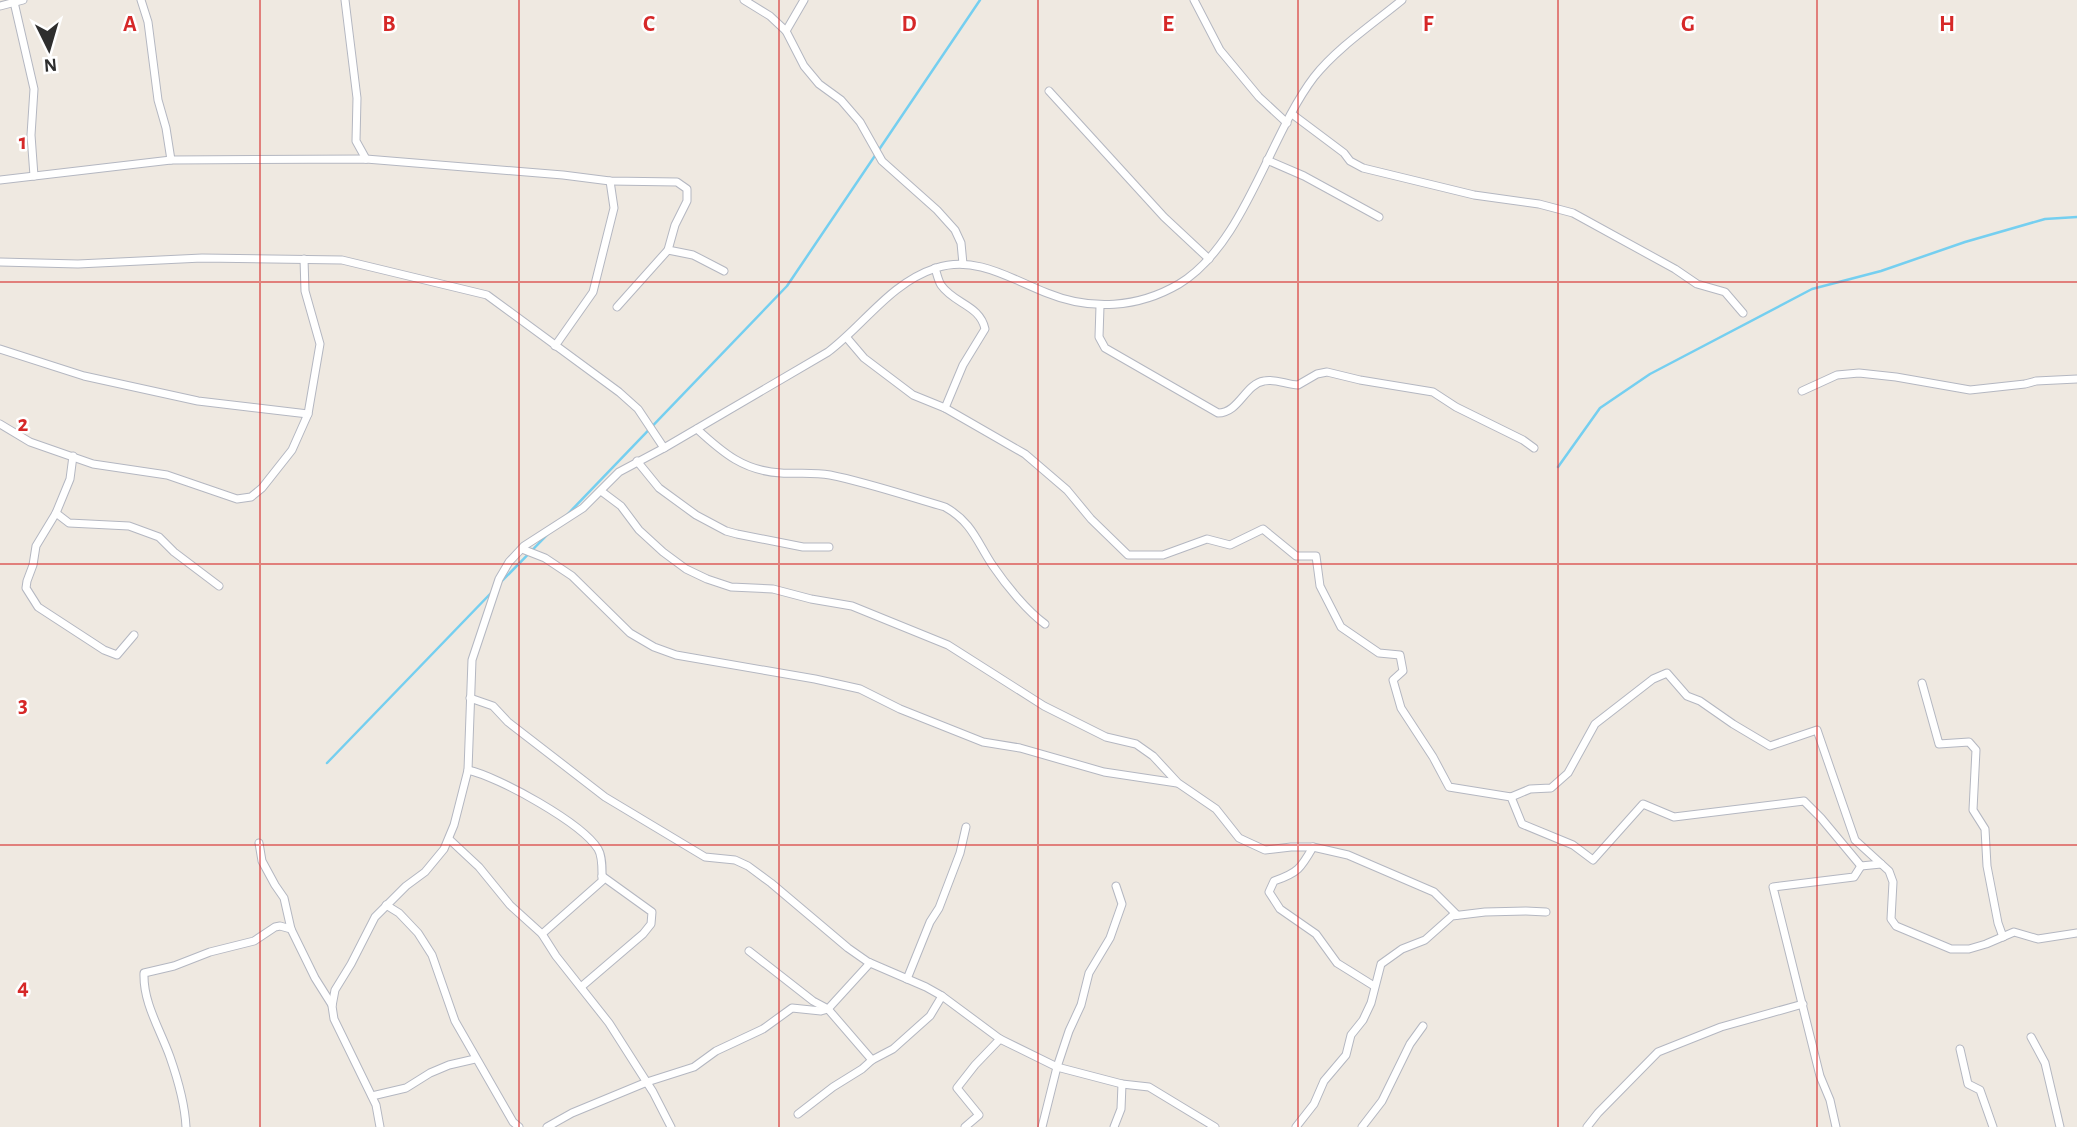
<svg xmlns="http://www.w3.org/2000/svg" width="2077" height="1127" font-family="'Alegreya Sans',sans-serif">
<rect width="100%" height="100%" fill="#efe9e1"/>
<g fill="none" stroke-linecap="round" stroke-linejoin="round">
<!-- stream -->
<g stroke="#75cff0" stroke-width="2.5">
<polyline points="1558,467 1600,408 1650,374 1812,289 1881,271 1965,242 2045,219 2077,217"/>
<polyline points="565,517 787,286 980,0"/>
<polyline points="501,582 548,534"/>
<polyline points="327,763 492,592"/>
</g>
<defs>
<g id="street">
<polyline points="141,0 148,22 158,100 166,128 171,160"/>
<polyline points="345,0 357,98 356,141 366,159"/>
<polyline points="744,0 770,16 786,31 804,66 819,84 841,100 860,122 882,161 937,210 955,230 961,243 963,264"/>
<polyline points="1194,0 1220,50 1259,97 1287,123"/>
<polyline points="14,2 34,89 31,135 34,176"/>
<polyline points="0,6 23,0"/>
<polyline points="786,31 804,0"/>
<polyline points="1049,91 1164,217 1209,259"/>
<polyline points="1292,114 1344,153 1350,161 1363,168 1474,195 1539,204 1573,213 1675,269 1697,284 1725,292 1743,313"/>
<polyline points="1267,160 1304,176 1379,217"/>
<polyline points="0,180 171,160 366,159 563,175 610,181 677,182 687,189 687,201 675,225 668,250"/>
<polyline points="0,262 78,264 202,258 342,260 487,295 619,392 638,409 664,448"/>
<path d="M935 268C937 274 938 280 941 285 954 304 980 305 985 329L963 365 945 408"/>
<path d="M1100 306 1099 337 1105 348 1218 413C1239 413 1245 384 1264 381 1275 378 1287 385 1298 385L1317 374 1327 372 1360 380 1433 392 1456 407 1523 440 1534 448"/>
<polyline points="617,307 668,250 693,255 724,271"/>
<polyline points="847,338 864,358 913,395 945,408 1025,454 1067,490 1091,519 1128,555 1163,555 1207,539 1230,545 1263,529 1296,556 1316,556 1320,586 1341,627 1379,653 1400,655 1403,671 1393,680 1401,708 1433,757 1449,787 1511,797 1522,824 1573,845 1593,860 1643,804 1674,817 1804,801 1821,818 1861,866 1881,864"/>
<polyline points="555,346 593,292 614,208 610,181"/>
<polyline points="0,349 84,376 198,401 308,414"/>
<polyline points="1802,391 1837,375 1859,373 1896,377 1970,390 2025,384 2036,381 2077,379"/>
<polyline points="0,424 30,442 93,464 167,475 237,499 251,497 262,488 292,450 308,414 320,344 305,291 304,259"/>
<path d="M697 429C723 453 744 471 781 473 798 474 813 472 830 475 869 483 907 496 945 507 972 522 977 542 993 566 1006 585 1027 611 1045 624"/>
<polyline points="73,456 70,479 56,513 36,546 33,565 27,581 26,588 38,607 104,650 117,655 134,635"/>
<polyline points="637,461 659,488 696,515 726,531 737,534 803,547 829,547"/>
<polyline points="601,491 621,506 639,530 663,552 686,569 707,579 731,587 773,589 811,599 852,606 948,645 1044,706 1106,737 1136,744 1153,756 1178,783 1216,809 1239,838 1265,850 1291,847 1313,847 1348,855 1434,892 1457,915"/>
<polyline points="56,513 69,523 129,526 159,537 174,552 219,586"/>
<polyline points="522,549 545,558 572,576 630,633 654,647 676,655 815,679 860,689 900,709 983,742 1020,748 1104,772 1177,783"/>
<polyline points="1922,683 1939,744 1969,742 1976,750 1973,810 1985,829 1987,866 1998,923 2003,937"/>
<polyline points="470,698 493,706 508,722 605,797 705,857 735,860 748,866 771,883 848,948 868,962 926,987 942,996 1000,1039 1057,1067 1122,1084 1149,1087 1215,1127"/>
<path d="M468 770C499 777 582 823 598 849 603 857 602 872 602 881L542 934"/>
<polyline points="1511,797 1530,789 1551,788 1568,773 1595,724 1653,679 1667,673 1687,696 1700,701 1733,724 1770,746 1817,730 1855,840 1889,871 1893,882 1891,919 1896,926 1951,949 1969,949 1986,944 2014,932 2038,939 2077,933"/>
<polyline points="449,839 479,867 510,905 542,934 556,956 609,1023 653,1092 671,1127"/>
<polyline points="259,843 262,861 275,885 284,898 291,929 315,978 332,1005"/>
<path d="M1313 847C1301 868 1298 873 1274 881L1269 892 1280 909 1316 934 1337 963 1374 986"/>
<polyline points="386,905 399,913 418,933 432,955 455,1021 513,1122 519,1127"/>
<polyline points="749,951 813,1001 828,1009 872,1060"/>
<polyline points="907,979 930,922 939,908 960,853 966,827"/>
<polyline points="581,987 643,934 651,924 652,912 602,876"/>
<polyline points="2031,1037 2045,1063 2060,1127"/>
<polyline points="1960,1049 1968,1084 1980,1090 1993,1127"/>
<polyline points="372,1096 406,1088 430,1073 449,1065 475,1059"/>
<polyline points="798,1114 833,1087 862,1069 872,1060 893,1049 930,1016 942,996"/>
<path d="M186 1127C185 1106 177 1077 170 1057 160 1029 143 1003 144 973L174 966 210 952 254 941 275 927 280 926 291 929"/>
<path d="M380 1127 376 1105 334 1019 332 1006 335 990 351 964 375 917 406 886 425 872 444 849 454 825 468 770 472 660 499 579 509 562 524 546 583 508 619 472 664 448 828 352C865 324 890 283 936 268 976 255 1011 279 1047 293 1091 311 1138 308 1179 284 1244 245 1269 136 1314 77 1337 48 1374 23 1402 0"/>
<polyline points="547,1127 572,1113 647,1082 694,1067 716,1051 763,1029 792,1008 821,1011 828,1009 870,963"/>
<polyline points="965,1127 979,1115 957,1088 975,1065 1000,1039"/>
<polyline points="1042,1127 1057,1067 1069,1031 1081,1005 1089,973 1110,938 1122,904 1116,886"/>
<polyline points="1114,1127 1121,1109 1122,1084"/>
<polyline points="1296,1127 1314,1104 1324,1081 1346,1055 1351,1035 1363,1020 1371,1003 1381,964 1402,949 1425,940 1452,916 1485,912 1526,911 1546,912"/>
<polyline points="1362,1127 1382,1101 1410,1044 1423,1026"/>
<polyline points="1587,1127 1598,1113 1658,1052 1721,1027 1803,1004"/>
<polyline points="1836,1127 1830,1100 1820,1076 1773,887 1854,877 1861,866"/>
</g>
</defs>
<!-- street casing -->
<use href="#street" stroke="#b4b7c1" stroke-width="9"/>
<!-- street -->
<use href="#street" stroke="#fff" stroke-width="7"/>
</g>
<!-- grid -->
<path fill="none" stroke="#d62828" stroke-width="2" stroke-opacity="0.55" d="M260 0V1127M519 0V1127M779 0V1127M1038 0V1127M1298 0V1127M1558 0V1127M1817 0V1127M0 282H2077M0 564H2077M0 845H2077"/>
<g font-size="23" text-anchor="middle" font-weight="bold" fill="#d62828" stroke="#fff" stroke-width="5" stroke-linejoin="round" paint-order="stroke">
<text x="130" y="31">A</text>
<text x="389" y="31">B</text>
<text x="649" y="31">C</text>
<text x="909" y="31">D</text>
<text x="1168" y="31">E</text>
<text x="1428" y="31">F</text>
<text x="1688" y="31">G</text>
<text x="1947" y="31">H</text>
<text x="23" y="149">1</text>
<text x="23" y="431">2</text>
<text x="23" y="712">3</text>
<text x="23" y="994">4</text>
</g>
<!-- north arrow -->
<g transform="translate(49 49) rotate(175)" stroke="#ffffff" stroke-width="5" paint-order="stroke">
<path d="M0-5L12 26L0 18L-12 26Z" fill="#2e2e2e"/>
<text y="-10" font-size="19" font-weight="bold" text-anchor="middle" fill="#2e2e2e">N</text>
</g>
</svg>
